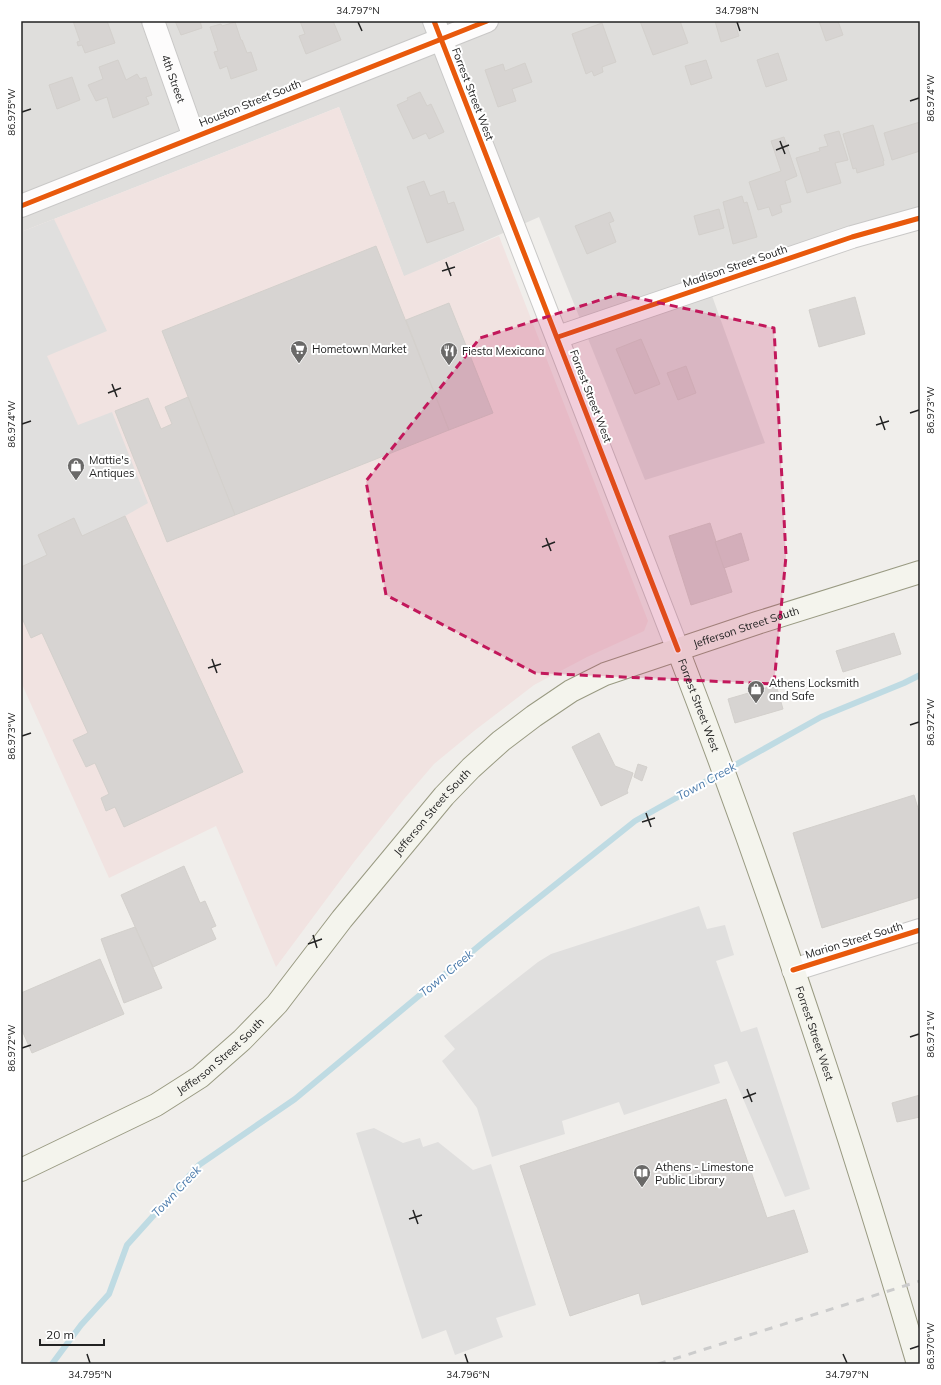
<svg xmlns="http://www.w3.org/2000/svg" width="941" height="1385" font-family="Mulish,sans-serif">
<rect width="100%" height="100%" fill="#f0eeeb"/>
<!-- residential -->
<polygon fill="#dfdedc" points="21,21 920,21 920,209 706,279 765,443 645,480 539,217 404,277 339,107 21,232"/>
<!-- commercial -->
<polygon fill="#f1e3e1" points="339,107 404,276 499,236 648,621 644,631 587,657 534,685 474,731 434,764 404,799 354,862 276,967 216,826 109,878 21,682 21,232"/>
<!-- parking -->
<g fill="#e0dfde">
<polygon points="54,219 107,331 47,356 78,425 112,412 148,503 125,516 82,536 74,518 38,535 47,555 21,567 21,232"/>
<polygon points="699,906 707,929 725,925 734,955 716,961 741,1032 757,1027 810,1189 785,1197 727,1061 714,1065 720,1083 624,1115 619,1102 562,1121 565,1134 492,1157 477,1108 442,1061 455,1049 444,1036 538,962 551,954"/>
<polygon points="374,1128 403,1143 420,1138 423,1147 438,1142 473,1170 491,1164 536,1305 496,1318 503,1337 455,1355 446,1330 422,1339 356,1133"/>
</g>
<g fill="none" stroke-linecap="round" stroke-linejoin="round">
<!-- stream -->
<polyline stroke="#bfdbe3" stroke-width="6" points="52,1364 81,1325 109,1294 127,1245 199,1165 295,1099 486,940 635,821 821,717 904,683 920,675"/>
</g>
<!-- building -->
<g fill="#d7d4d2" stroke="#d3d0cc">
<polygon points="73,21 107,21 115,43 85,53 82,45 78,46 77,42 80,41"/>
<polygon points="175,21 200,21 202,28 181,35"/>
<polygon points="300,21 333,21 341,40 306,54 299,36 305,34"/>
<polygon points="640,21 680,21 688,43 653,55"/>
<polygon points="715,21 746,21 735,24 739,36 721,42"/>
<polygon points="819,21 838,21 843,35 826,41"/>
<polygon points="235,22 241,40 242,40 247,53 251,52 257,70 231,79 227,66 220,69 214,52 218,51 210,27 221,24 222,26"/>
<polygon points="602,23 616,62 602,67 603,72 594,76 592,71 586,74 572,34"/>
<polygon points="778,53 787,80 766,87 757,60"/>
<polygon points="118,60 126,80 137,74 140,79 146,77 152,95 146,97 149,104 113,118 107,97 96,101 88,85 103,79 99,67"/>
<polygon points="706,60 712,78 691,85 685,66"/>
<polygon points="525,63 532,82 512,89 516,101 498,107 485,70 503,64 505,71"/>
<polygon points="72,77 80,100 57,109 49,85"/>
<polygon points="420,92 427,106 431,104 444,132 429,139 426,133 413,139 397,105 408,100 407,98"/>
<polygon points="920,122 920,151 892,160 884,133"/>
<polygon points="873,125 884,161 883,161 884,165 857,173 856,168 853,169 843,134"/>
<polygon points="839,131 848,160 835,163 841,183 807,193 796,158 820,151 819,148 828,146 824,135"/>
<polygon points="784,137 797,176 785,181 791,202 780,205 782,212 772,216 769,207 758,210 749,182 781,171 771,141"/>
<polygon points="424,181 430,196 444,191 448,204 454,202 464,230 427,243 407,187"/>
<polygon points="742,196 744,203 747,202 757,237 733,244 723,202"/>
<polygon points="719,209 724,228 699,235 694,216"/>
<polygon points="610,212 614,221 609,223 616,242 587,254 575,226"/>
<polygon points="376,246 449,430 235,515 162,331"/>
<polygon points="855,297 865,334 819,347 809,310"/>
<polygon points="449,303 493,413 449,430 406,320"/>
<polygon points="641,339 660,384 635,394 616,349"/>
<polygon points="686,366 696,393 678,400 667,373"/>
<polygon points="188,397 235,515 167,542 115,411 148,398 161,429 172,424 165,407"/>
<polygon points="125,516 243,772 124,827 115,807 106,811 101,798 109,794 95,763 86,767 73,740 88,733 42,633 31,638 21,616 21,567 47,555 38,535 74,518 82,536"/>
<polygon points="710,523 732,592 691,605 669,536"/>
<polygon points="741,533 749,560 724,568 715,542"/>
<polygon points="894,633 901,654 843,672 836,651"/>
<polygon points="776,685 783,709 735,723 728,699"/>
<polygon points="599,733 615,766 633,773 627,791 628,793 601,806 572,747"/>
<polygon points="638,764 647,767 642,781 634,777"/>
<polygon points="914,795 920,815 920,897 822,928 793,833"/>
<polygon points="184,866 200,903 205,901 216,926 211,928 216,939 153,967 121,895"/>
<polygon points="135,927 162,988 124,1003 101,939"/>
<polygon points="100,959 124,1014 32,1053 21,1028 21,993"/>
<polygon points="920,1095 920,1117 897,1122 892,1103"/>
<polygon points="726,1099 767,1218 794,1210 808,1252 642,1305 639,1293 570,1316 520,1166"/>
</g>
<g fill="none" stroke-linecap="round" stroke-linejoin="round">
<defs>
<g id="minor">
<path id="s1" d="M153 21 194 137"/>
<polyline points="558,337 852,237 920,218"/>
<polyline points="793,970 920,930"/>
</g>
<g id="tertiary">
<polyline points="434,21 678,650"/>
<polyline points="21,206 487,21"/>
</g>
<g id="secondary">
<path id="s2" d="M678 650C768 884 847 1123 918 1364"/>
<path id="s3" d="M21 1170 156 1105 200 1077 242 1040 277 1004 342 919 444 796 471 768 501 741 534 716 571 691 605 674 757 623 920 572"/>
</g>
</defs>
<!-- minor casing -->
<use href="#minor" stroke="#c9c8c7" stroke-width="24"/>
<!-- tertiary casing -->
<use href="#tertiary" stroke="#c9c8c7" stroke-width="24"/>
<!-- secondary casing -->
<use href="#secondary" stroke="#999a82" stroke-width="24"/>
<!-- minor -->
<use href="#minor" stroke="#fdfcfc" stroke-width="22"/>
<!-- tertiary -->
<use href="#tertiary" stroke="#fdfcfc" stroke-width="22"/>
<!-- secondary -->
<use href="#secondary" stroke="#f4f4ed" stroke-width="22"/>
<!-- rail -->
<polyline stroke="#ccc" stroke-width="3" stroke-dasharray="8 8" stroke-linecap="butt" points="658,1364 920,1281"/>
<defs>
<g id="cycleway">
<polyline points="434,21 678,650"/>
<polyline points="21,206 487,21"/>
<polyline points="558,337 852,237 920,218"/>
<polyline points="793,970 920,930"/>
</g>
</defs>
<!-- cycleway casing -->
<use href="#cycleway" stroke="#fff" stroke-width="8"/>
<!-- cycleway -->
<use href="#cycleway" stroke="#e8590c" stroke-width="5"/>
</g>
<!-- marked area -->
<path fill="#c2185b" fill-opacity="0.2" stroke="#c2185b" stroke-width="3" stroke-dasharray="8 5" stroke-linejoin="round" d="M619 294 774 328 786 556 774 684 535 673 386 595 366 481 480 338Z"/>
<!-- ticks -->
<path fill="none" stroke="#222" stroke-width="1.5" d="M358 22 362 31M737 22 740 31M910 101 919 98M22 112 31 109M780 141 785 154M776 150 789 145M446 262 451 276M442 271 455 267M112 384 117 397M108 393 121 388M910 413 919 410M880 416 885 430M22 424 31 421M876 425 889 421M546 538 551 551M542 547 555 542M212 659 217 673M208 668 221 664M910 725 919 722M22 736 31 733M646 813 651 827M642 822 655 818M313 935 317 948M308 944 322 939M910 1037 919 1034M22 1048 31 1045M747 1089 752 1102M743 1098 756 1093M413 1210 418 1224M409 1219 422 1215M910 1349 919 1346M87 1354 90 1363M465 1354 468 1363M843 1354 847 1363"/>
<!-- icons -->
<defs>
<symbol id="supermarket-pin" viewBox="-11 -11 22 30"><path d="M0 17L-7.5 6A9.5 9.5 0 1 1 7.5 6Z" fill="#6a6968" stroke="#fff"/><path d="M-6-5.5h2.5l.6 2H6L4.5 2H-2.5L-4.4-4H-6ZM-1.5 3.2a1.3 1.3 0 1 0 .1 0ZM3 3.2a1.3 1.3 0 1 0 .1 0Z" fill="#fff"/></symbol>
<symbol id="restaurant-pin" viewBox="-11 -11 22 30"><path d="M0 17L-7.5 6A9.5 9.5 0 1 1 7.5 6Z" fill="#6a6968" stroke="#fff"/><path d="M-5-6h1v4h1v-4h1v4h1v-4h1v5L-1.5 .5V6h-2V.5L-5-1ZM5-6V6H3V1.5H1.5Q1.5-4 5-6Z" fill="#fff"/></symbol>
<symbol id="shop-pin" viewBox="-11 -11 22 30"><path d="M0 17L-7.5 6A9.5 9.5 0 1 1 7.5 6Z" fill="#6a6968" stroke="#fff"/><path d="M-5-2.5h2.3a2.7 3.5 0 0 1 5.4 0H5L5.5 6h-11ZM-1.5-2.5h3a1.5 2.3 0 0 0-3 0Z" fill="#fff"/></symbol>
<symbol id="library-pin" viewBox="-11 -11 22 30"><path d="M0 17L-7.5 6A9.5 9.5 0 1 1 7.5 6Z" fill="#6a6968" stroke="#fff"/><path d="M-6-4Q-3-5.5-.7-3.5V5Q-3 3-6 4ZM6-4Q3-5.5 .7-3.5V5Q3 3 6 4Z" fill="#fff"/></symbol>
</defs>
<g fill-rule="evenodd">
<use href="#supermarket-pin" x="289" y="339" width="20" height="27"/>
<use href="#restaurant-pin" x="439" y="341" width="20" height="27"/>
<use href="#shop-pin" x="66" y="456" width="20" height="27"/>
<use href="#shop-pin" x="746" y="679" width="20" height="27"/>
<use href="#library-pin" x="632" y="1163" width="20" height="27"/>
</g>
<g text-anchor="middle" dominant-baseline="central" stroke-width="4" stroke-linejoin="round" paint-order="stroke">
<!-- street labels -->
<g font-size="11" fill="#222" stroke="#fff">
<text stroke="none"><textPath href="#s1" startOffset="61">4th Street</textPath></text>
<text transform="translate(473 94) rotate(69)">Forrest Street West</text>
<text transform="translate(250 103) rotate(-22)">Houston Street South</text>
<text transform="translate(735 266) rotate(-19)">Madison Street South</text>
<text transform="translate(591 396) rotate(69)">Forrest Street West</text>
<text stroke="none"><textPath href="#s3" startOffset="927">Jefferson Street South</textPath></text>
<text stroke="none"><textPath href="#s2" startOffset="59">Forrest Street West</textPath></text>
<text stroke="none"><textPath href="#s3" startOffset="555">Jefferson Street South</textPath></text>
<text transform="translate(854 940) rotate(-17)">Marion Street South</text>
<text stroke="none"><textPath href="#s2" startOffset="407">Forrest Street West</textPath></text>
<text stroke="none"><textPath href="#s3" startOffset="231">Jefferson Street South</textPath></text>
</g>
<!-- poi labels -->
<g font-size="11" fill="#222" stroke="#fff" text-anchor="start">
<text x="312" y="349">Hometown Market</text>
<text x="462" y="351">Fiesta Mexicana</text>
<text x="89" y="460">Mattie's<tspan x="89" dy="13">Antiques</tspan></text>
<text x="769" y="683">Athens Locksmith<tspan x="769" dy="13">and Safe</tspan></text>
<text x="655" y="1167">Athens - Limestone<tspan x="655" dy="13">Public Library</tspan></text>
</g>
<!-- water labels -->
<g font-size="12" font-style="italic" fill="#4a7aab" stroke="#fff">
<text transform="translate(706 781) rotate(-29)">Town Creek</text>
<text transform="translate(446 973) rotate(-40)">Town Creek</text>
<text transform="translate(176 1191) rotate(-47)">Town Creek</text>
</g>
</g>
<!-- border -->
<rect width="941" height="1385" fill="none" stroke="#ffffff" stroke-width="44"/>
<!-- scale -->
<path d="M40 1339v6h64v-6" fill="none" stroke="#222222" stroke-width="2"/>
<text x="46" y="1339" font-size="12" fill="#222222" stroke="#ffffff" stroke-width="3" paint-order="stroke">20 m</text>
<rect x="22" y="22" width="897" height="1341" fill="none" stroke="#222" stroke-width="1.5"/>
<g font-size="10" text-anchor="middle" fill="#222">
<text x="358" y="14">34.797°N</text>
<text x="737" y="14">34.798°N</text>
<text transform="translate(930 98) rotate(-90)" y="4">86.974°W</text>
<text transform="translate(11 112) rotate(-90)" y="4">86.975°W</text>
<text transform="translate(930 410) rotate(-90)" y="4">86.973°W</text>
<text transform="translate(11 424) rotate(-90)" y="4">86.974°W</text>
<text transform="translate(930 722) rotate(-90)" y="4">86.972°W</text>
<text transform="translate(11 736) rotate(-90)" y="4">86.973°W</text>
<text transform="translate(930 1034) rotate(-90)" y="4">86.971°W</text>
<text transform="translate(11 1048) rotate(-90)" y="4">86.972°W</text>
<text transform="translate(930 1346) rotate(-90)" y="4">86.970°W</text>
<text x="90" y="1378">34.795°N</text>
<text x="468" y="1378">34.796°N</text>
<text x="847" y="1378">34.797°N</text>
</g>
</svg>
